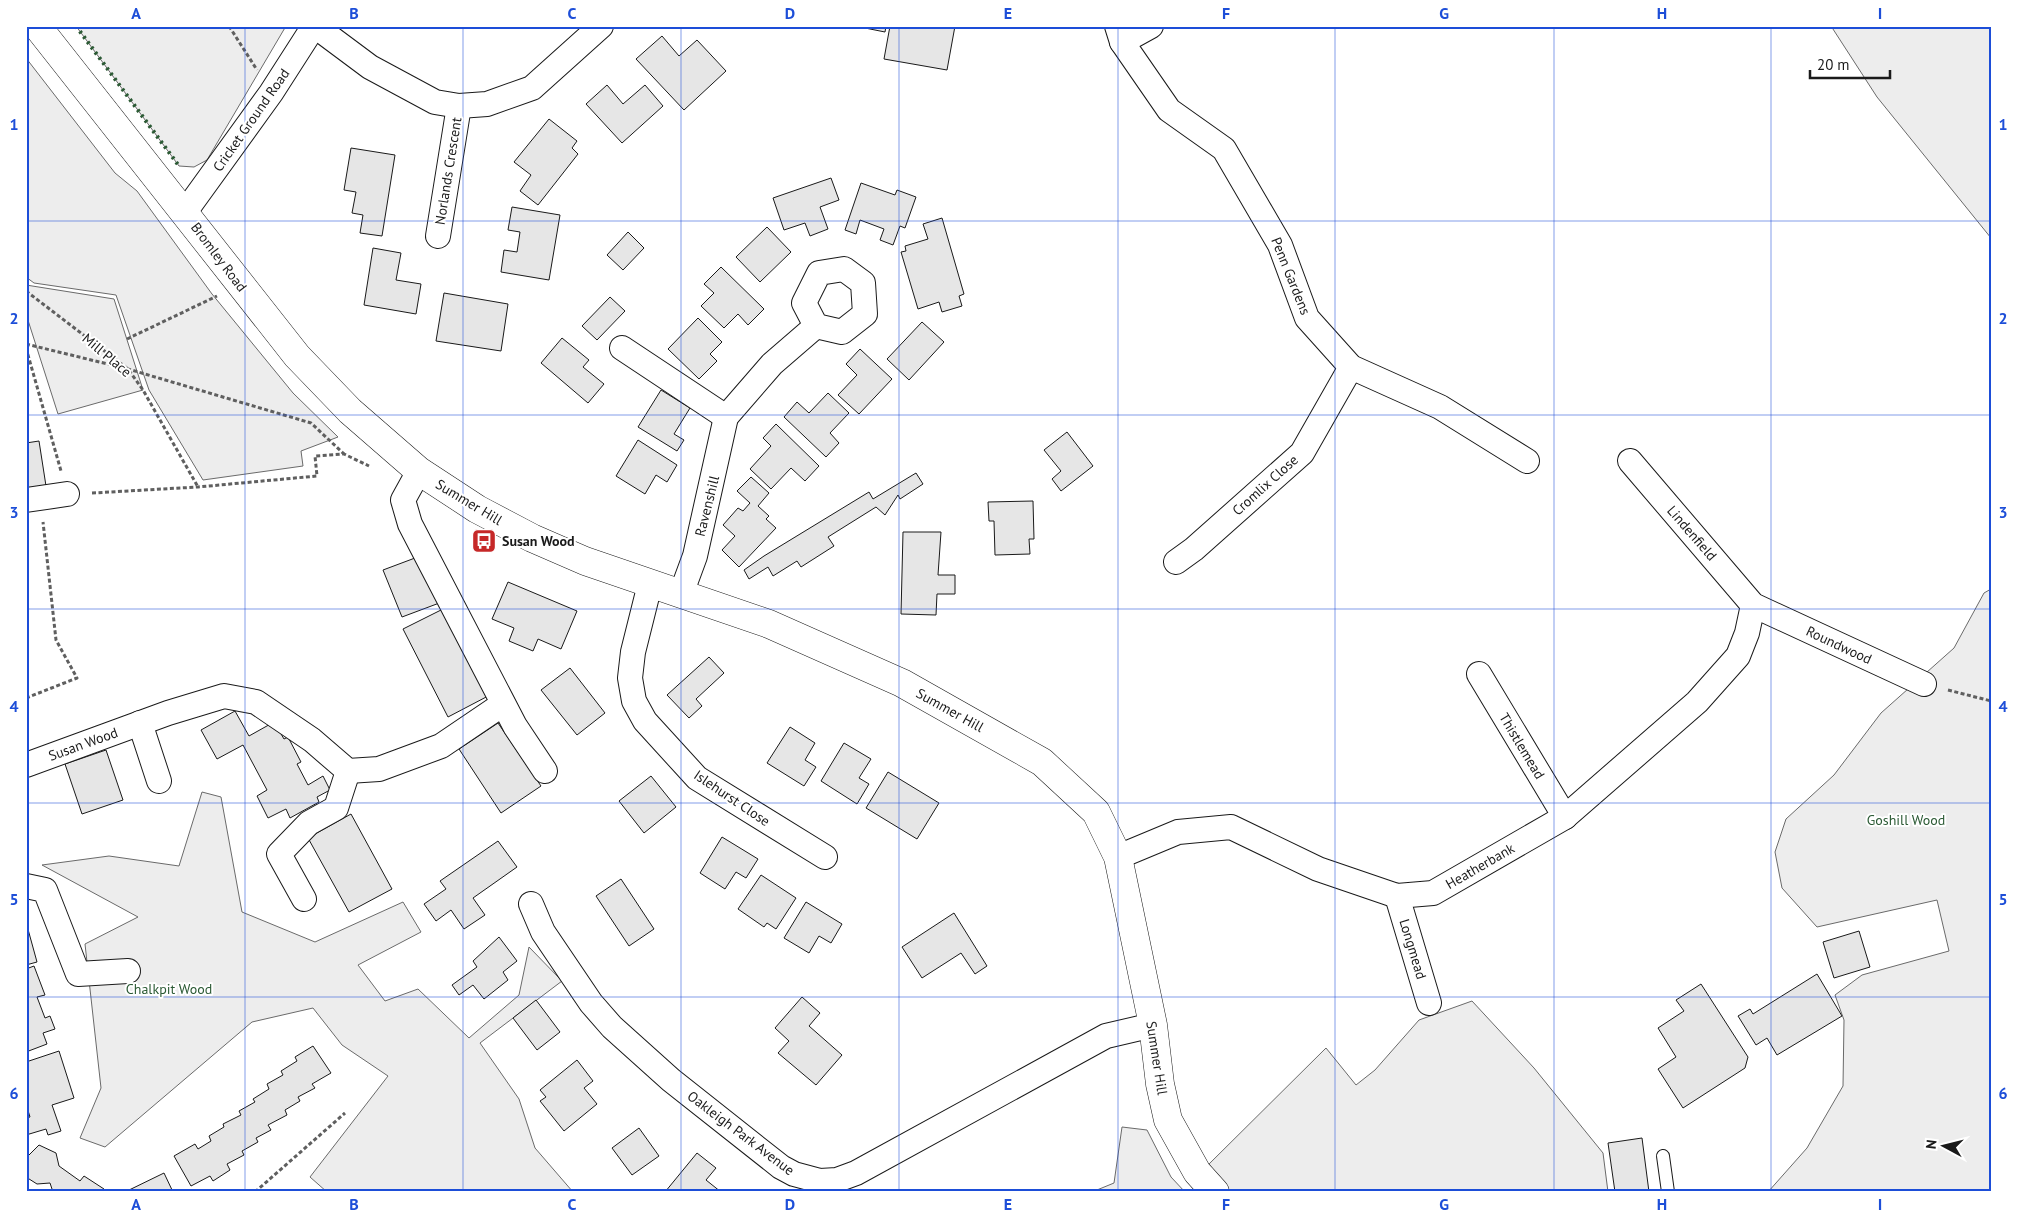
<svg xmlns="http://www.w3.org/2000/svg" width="2017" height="1218" font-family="'PT Sans',sans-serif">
<rect width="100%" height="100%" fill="#fff"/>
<!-- built -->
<g fill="#ededed" stroke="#6a6a6a">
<polygon points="76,26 286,26 207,160 194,167 179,166"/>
<polygon points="1831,26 1991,26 1991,238 1877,97"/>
<polygon points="26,58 115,173 137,191 212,294 293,393 338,437 301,451 303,466 203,480 149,390 116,295 34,283 26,277"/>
<polygon points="26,285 114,299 143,390 58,414 26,314"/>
<polygon points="1991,589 1991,1192 1768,1192 1807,1148 1843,1086 1844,1020 1835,995 1862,975 1949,951 1937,900 1817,927 1782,888 1775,852 1786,819 1834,775 1881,713 1954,648 1984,593"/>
<polygon points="202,792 221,797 242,912 315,942 403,902 421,932 358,965 385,1001 418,989 469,1038 519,995 529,947 562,981 480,1043 519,1099 535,1148 573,1192 327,1192 310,1177 388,1076 342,1045 313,1008 252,1022 105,1147 80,1138 101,1088 85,944 138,917 42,865 109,856 179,866"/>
<polygon points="1472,1001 1534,1068 1603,1153 1608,1192 1227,1192 1205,1168 1326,1048 1356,1085 1375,1070 1419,1020"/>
<polygon points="1122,1127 1147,1130 1171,1177 1185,1192 1092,1192 1114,1183"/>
</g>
<!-- building -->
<g fill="#e6e6e6" stroke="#1a1a1a">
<polygon points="855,26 886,26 885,32"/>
<polygon points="890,26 955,26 947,70 884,59"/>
<polygon points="662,36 679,56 697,40 726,71 684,110 636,59"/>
<polygon points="607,85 623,104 645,85 663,106 622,143 586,104"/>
<polygon points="549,119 577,141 572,148 578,154 538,205 520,191 531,175 514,162"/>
<polygon points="351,148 395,155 382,236 360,233 363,215 352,213 356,192 344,190"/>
<polygon points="831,178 839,200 820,207 828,229 810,236 805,223 784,230 773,198"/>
<polygon points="861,183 895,195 897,190 916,197 905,228 900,226 893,245 880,240 884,229 860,220 856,234 845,230"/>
<polygon points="512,207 560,215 549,280 501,272 504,250 517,252 520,232 508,230"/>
<polygon points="942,218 964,294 959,296 962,306 942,312 939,302 918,309 901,252 906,251 905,246 928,239 923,224"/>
<polygon points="767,227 791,252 760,282 736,257"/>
<polygon points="628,232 644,248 623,270 607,255"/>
<polygon points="373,248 401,253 396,280 421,284 416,314 364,305"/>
<polygon points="721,267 764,309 748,325 738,314 724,328 701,306 714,293 704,284"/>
<polygon points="444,293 508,304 501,351 436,341"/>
<polygon points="610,297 625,311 597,340 582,326"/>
<polygon points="698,318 722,342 710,354 717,361 699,379 668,349"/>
<polygon points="922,322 944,342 909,380 887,359"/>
<polygon points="562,338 589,360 583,367 604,384 588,403 541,363"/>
<polygon points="860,349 892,379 859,414 838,395 857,375 846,364"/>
<polygon points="661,390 690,408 674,434 684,440 677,451 638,427"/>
<polygon points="828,393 849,413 830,433 839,443 826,457 784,417 797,402 809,413"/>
<polygon points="776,424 819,466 805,481 791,468 771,489 750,469 771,446 763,438"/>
<polygon points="1067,432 1093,466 1061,491 1052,479 1061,471 1044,450"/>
<polygon points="638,440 677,465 667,482 656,475 645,494 616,476"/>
<polygon points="39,441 46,486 26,489 26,443"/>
<polygon points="916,473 923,484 900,499 898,495 885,515 876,507 828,537 834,546 801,567 797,561 773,576 768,567 749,579 744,570 764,556 869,492 873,499"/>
<polygon points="751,477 769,493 758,506 769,516 766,519 776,528 739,567 722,550 735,536 723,525 738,508 743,511 750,503 737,491"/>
<polygon points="1033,501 1034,539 1029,539 1030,554 995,555 994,521 989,521 988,502"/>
<polygon points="903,532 941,532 938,575 955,575 955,594 937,594 936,615 901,614"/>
<polygon points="423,555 442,602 402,617 383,570"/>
<polygon points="508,582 577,611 561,649 538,639 533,651 509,641 514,628 492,619"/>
<polygon points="445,608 490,695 448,717 403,629"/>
<polygon points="709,657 724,673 696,699 702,706 689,718 667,695"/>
<polygon points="570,668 605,713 577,735 541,690"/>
<polygon points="235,711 249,736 274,722 284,739 288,737 301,762 297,764 308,785 323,776 330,790 317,797 319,802 290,818 286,809 268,818 257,796 267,790 243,745 217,759 201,730"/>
<polygon points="498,723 541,786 501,813 459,749"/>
<polygon points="790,727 815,743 805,760 816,767 804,786 767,763"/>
<polygon points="844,743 871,759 859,778 869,784 857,804 821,781"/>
<polygon points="106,750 123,800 82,814 65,764"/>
<polygon points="888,772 939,803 917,839 866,808"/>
<polygon points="651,776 676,807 644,833 619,801"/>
<polygon points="351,814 392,889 349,912 308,838"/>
<polygon points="722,837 758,859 746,878 736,872 725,889 700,873"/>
<polygon points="498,841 517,867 473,898 485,915 464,929 451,910 436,921 424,904 446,889 440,881"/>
<polygon points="761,875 796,898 776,929 767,923 764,927 738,909"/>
<polygon points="621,879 654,929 629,946 596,896"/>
<polygon points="806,902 842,924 831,943 819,936 809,953 784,938"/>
<polygon points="954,913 987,966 975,974 961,953 922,978 902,947"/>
<polygon points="26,922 37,962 26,965"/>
<polygon points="1859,931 1870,967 1834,978 1823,942"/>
<polygon points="499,937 517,961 503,972 508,980 484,999 473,985 459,995 452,985 477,967 473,961"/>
<polygon points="34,966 45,995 37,997 45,1018 50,1016 55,1029 43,1033 47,1044 26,1052 26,969"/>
<polygon points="1817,974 1842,1016 1777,1055 1767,1038 1756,1045 1738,1016 1750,1009 1753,1014"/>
<polygon points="1701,984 1748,1057 1745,1068 1683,1108 1658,1069 1676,1057 1658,1028 1684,1011 1676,1000"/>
<polygon points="802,997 820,1013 809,1026 842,1055 816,1085 778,1053 789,1041 775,1028"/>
<polygon points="536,1000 560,1032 537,1050 513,1018"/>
<polygon points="313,1046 331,1073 312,1084 315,1088 298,1097 300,1101 285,1110 287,1115 268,1125 271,1130 256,1138 258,1142 242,1151 244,1155 227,1164 230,1170 213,1181 210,1176 191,1186 174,1156 195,1144 198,1149 211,1141 209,1136 224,1127 223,1124 241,1115 239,1111 255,1102 253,1099 269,1089 267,1084 283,1075 281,1071 297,1061 295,1057"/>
<polygon points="59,1051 74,1098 52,1105 61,1131 48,1135 46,1129 26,1135 26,1118 30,1117 26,1104 26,1062"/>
<polygon points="577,1060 593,1081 584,1088 597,1104 564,1131 540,1101 546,1097 540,1090"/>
<polygon points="639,1128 659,1156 632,1175 612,1148"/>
<polygon points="1642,1138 1649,1192 1615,1192 1608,1143"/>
<polygon points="39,1145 56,1153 59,1166 80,1181 84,1176 104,1189 101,1192 53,1192 50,1183 37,1184 26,1177 26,1158"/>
<polygon points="697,1153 716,1168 706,1180 721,1192 665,1192"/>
<polygon points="164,1173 173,1192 125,1192"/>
</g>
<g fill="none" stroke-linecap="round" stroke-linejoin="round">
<defs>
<polyline id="lane" points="1663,1156 1668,1192"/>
<g id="street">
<polyline points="315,26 370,67 435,102 459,106 487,104 532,88 601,26"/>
<polyline points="1117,26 1122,42 1169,110 1224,149 1280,245 1307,318 1351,367 1440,407 1527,461"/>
<polyline points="1122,42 1151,26"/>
<polyline points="185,212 271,93 314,26"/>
<polyline points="438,236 459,106"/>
<polygon points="844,269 863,283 865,314 842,332 816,326 804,303 819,273"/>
<polyline points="622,348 726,417 772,364 816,326"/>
<polyline points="1630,461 1753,605 1924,684"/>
<polyline points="419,471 403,500 410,524 515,726 545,771"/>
<polyline points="26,500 67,494"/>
<polyline points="1176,562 1194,549 1302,453 1351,367"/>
<polyline points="650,584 633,652 630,678 634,701 645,721 697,778 825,857"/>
<polyline points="681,594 695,556 726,417"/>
<polyline points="1479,674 1565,817"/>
<polyline points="140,723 159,781"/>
<polyline points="26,765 168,713 224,696 256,702 312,740 348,771 379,769 441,746 503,704"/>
<polyline points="1118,857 1178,832 1231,827 1318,869 1397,896 1433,893 1565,817 1697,702 1738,656 1747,633 1753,605"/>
<polyline points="26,886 45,890 78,974 128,971"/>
<polyline points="1397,896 1429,1003"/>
<polyline points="304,899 279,854 309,823 336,808 348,771"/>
<polyline points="531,904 543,932 591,1003 612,1027 671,1080 781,1167 794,1174 820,1181 837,1180 856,1173 1106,1036 1153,1025"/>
</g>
<polyline id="primary" points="37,26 297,356 350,411 419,471 477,509 532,538 585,561 769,624 902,683 1042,762 1096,812 1118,857 1153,1025 1160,1084 1168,1120 1197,1172 1215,1192"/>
</defs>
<!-- lane casing -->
<use href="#lane" stroke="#1a1a1a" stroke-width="14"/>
<!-- street casing -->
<use href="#street" stroke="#1a1a1a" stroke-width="26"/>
<!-- primary casing -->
<use href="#primary" stroke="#1a1a1a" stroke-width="29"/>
<!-- path -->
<g stroke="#5f5f5f" stroke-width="3" stroke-dasharray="4 2.5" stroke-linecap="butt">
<polyline points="229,26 257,70"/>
<polyline points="26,291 128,369 143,390 198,487"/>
<polyline points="127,339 217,296"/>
<polyline points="26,344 128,369 311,423 344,454"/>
<polyline points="26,348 61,471"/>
<polyline points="92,493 198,487 317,476 315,456 344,454 369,466"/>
<polyline points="1948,690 1991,701"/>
<polyline points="26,698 77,678 56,640 43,522"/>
<polyline points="255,1192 345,1113"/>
</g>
<!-- lane -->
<use href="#lane" stroke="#fff" stroke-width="12"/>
<!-- street -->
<use href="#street" stroke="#fff" stroke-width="24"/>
<!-- primary -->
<use href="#primary" stroke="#fff" stroke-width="28"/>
<!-- hedge -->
<polyline stroke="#2b5a34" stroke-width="4" stroke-dasharray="2.5 4" stroke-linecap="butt" points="76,26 179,166"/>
</g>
<!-- grid -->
<path fill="none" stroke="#1d4ed8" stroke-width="1" stroke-opacity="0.55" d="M245 26V1192M463 26V1192M681 26V1192M899 26V1192M1118 26V1192M1335 26V1192M1554 26V1192M1771 26V1192M26 221H1991M26 415H1991M26 609H1991M26 803H1991M26 997H1991"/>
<!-- icons -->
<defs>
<symbol id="bus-square" viewBox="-11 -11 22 22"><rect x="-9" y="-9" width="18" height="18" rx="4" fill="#c62828" stroke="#fff"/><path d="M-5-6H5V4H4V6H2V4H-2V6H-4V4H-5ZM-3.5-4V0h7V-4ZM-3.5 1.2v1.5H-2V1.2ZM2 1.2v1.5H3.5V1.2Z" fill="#fff"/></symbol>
</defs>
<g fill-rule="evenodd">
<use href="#bus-square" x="470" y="527" width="28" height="28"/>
</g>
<g text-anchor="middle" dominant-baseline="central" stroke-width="4" stroke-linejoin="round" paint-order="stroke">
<!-- street labels -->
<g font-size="14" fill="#1a1a1a" stroke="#fff">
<text transform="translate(251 120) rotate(-55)">Cricket Ground Road</text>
<text transform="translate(448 171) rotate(-81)">Norlands Crescent</text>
<text transform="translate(219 257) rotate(53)">Bromley Road</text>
<text transform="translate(1291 276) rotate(68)">Penn Gardens</text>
<text transform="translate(107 355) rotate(40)">Mill Place</text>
<text transform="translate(1265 485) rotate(-42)">Cromlix Close</text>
<text transform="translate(469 502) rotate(31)">Summer Hill</text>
<text transform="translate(707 506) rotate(-76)">Ravenshill</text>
<text transform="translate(1692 533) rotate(49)">Lindenfield</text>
<text transform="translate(1839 645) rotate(25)">Roundwood</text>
<text transform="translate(950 710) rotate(29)">Summer Hill</text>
<text transform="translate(83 744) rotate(-20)">Susan Wood</text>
<text transform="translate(1522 746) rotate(59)">Thistlemead</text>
<text transform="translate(732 798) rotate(34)">Islehurst Close</text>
<text transform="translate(1480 866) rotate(-30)">Heatherbank</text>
<text transform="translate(1413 949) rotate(73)">Longmead</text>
<text transform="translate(1157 1058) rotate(81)">Summer Hill</text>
<text transform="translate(741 1133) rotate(37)">Oakleigh Park Avenue</text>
</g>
<!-- poi labels -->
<g font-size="14" font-weight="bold" fill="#1a1a1a" stroke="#fff" text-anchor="start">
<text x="502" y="541">Susan Wood</text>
</g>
<!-- park labels -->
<g font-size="14" fill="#2b5a34" stroke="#fff">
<text x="1906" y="820">Goshill Wood</text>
<text x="169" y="989">Chalkpit Wood</text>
</g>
</g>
<!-- border -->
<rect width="2017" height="1218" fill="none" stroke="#ffffff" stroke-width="55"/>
<!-- north arrow -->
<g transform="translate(1944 1146) rotate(277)" stroke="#ffffff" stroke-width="4" paint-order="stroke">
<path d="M0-4L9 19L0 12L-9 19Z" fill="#1a1a1a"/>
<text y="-8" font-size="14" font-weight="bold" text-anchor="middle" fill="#1a1a1a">N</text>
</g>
<!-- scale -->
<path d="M1810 70v8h80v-8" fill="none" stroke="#1a1a1a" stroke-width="2.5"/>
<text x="1817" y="70" font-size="15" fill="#1a1a1a" stroke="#ffffff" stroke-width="4" paint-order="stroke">20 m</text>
<rect x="28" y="28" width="1962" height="1162" fill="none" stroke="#1d4ed8" stroke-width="2"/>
<g font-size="16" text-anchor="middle" font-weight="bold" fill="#1d4ed8">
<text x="136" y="19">A</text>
<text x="354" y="19">B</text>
<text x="572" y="19">C</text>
<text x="790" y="19">D</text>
<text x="1008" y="19">E</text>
<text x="1226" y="19">F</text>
<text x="1444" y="19">G</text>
<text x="1662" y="19">H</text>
<text x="1880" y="19">I</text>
<text x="14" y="130">1</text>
<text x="2003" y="130">1</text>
<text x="14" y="324">2</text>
<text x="2003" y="324">2</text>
<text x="14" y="518">3</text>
<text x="2003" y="518">3</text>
<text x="14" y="712">4</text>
<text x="2003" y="712">4</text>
<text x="14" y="905">5</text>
<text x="2003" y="905">5</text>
<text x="14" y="1099">6</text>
<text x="2003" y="1099">6</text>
<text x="136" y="1210">A</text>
<text x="354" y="1210">B</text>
<text x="572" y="1210">C</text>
<text x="790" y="1210">D</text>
<text x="1008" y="1210">E</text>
<text x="1226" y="1210">F</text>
<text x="1444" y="1210">G</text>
<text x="1662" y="1210">H</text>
<text x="1880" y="1210">I</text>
</g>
</svg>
